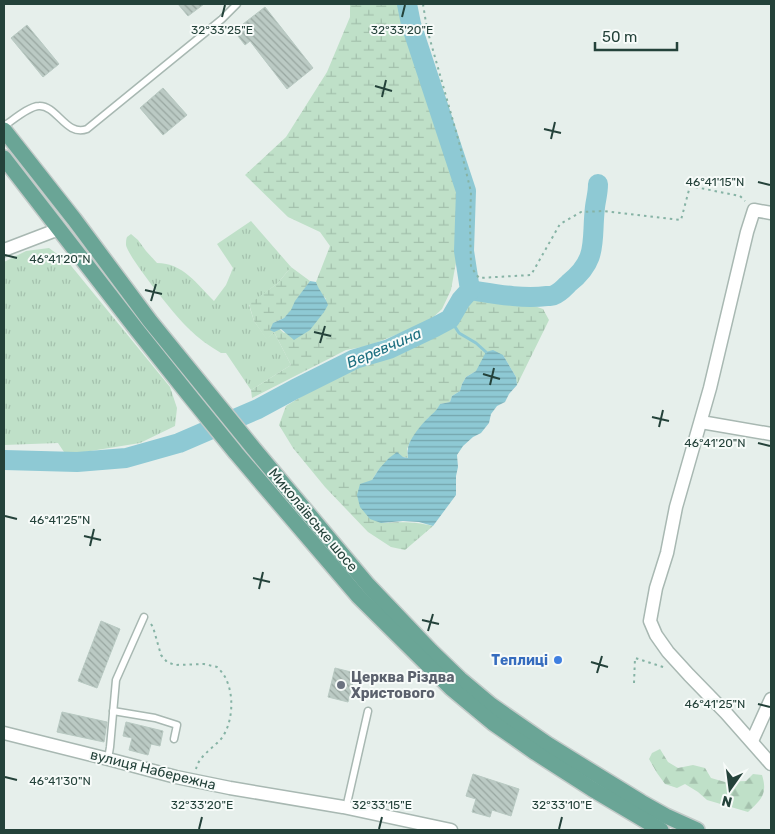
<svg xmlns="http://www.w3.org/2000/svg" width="775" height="834" font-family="Rubik,sans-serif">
<defs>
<pattern id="grass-tufts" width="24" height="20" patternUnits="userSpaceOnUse" patternTransform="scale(1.25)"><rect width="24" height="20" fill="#bfe0c8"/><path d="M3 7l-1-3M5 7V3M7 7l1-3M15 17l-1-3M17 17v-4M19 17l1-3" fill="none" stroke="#a4c1ad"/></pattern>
<pattern id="forest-firs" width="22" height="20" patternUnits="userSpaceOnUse" patternTransform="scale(1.25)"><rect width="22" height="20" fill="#bfe0c8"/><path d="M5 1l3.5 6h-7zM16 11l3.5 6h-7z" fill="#a4c1ad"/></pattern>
<pattern id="wetland-marsh" width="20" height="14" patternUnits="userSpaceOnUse" patternTransform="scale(1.25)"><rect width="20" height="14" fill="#bfe0c8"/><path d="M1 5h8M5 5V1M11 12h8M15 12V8" fill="none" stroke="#a4c1ad"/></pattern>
<pattern id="water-rules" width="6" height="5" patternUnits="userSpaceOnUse" patternTransform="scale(1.25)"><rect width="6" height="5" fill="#8ec9d4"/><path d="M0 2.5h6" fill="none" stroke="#74a5ad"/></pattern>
<pattern id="building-back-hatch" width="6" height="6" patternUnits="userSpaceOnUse" patternTransform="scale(1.25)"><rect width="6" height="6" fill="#bbcac4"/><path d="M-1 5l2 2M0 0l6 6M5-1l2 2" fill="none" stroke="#98a6a0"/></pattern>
</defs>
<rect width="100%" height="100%" fill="#e6efeb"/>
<!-- grass -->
<g fill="url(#grass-tufts)">
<path d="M251 221 291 267 278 283 249 305 254 321 267 339 274 332 291 365 251 390 226 353H221C209 346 198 338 188 328 176 317 128 257 126 245 126 242 126 239 127 237L131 234 138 240 146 251 157 263C183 263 197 284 214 301L226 285 233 268 217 244Z"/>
<polygon points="49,248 68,262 170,387 177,408 175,426 140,443 66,455 58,443 4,445 4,262 26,251"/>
</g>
<!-- forest -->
<path fill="url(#forest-firs)" d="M660 749 668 762 678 768 693 765 705 768 711 778 725 782 746 781 753 774 762 775C768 794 761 800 748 812L707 800 698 792 685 784 677 788 665 784 657 773 649 759 652 753Z"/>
<!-- wetland -->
<g fill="url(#wetland-marsh)">
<polygon points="350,4 410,4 416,26 460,163 458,251 451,290 442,309 428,322 368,346 346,350 252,398 251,390 291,365 274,332 267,340 254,321 249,304 278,283 291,267 310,281 296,301 292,310 284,318 273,323 284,333 326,299 318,290 316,282 330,246 320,232 288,217 245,175 286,137 327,72 350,17"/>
<path d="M475 297 523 302 543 309 549 320 517 385 516 377 503 355 466 377 462 384 460 391 452 396 450 402 440 404 436 413 428 418 410 442 407 449 408 458 403 457 379 469 372 480 381 523C401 522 412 521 433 526L405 550 391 547 368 532 325 487 293 448 279 425 286 406 338 374 425 341 445 331 456 320 460 307 467 299Z"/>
</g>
<!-- water -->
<g fill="url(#water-rules)">
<path d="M310 281 316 282C319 291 325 296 328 305L324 312 310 330 294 340 281 329 274 332 270 330 273 323 284 318 291 310 295 301Z"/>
<path d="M493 350 503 355 516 377 517 385 509 394 505 402 497 406 491 414 489 423 481 433 473 437 463 446 457 455 458 467 456 476V495L433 526 419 522 403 521 381 523 370 519 360 507 357 495 360 484 372 480 379 469 389 458 397 452 403 457 408 458C408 455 407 452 408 449 408 441 421 425 427 419 434 412 435 413 440 404L450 402 452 396 460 391 462 384 466 377 476 371 486 352Z"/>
</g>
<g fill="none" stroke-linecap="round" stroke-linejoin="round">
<!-- stream -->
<polyline stroke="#8ec9d4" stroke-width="3" points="450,319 459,333 476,343 486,352"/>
<!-- river -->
<g stroke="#8ec9d4" stroke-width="20">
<path d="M470 290C496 294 521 299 547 296 549 296 552 296 554 295 560 293 565 287 569 283 599 259 591 241 595 207 596 199 598 193 598 184"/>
<polyline points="4,460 77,462 126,458 179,443 258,409 295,389 355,359 389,349 435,327 450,319 461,300 470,290 464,251 466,191 411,24 407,4"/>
</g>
</g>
<!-- building -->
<g fill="url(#building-back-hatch)" stroke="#b8c9c2">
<polygon points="178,4 204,4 188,16"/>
<polygon points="265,7 313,68 287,89 250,41 245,45 234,31"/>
<polygon points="27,25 59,64 43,77 11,38"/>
<polygon points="163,88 187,115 163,135 140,108"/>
<polygon points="101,621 120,629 97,688 78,681"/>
<polygon points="335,668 355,673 348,702 328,697"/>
<polygon points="62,712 107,722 104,742 57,732"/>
<polygon points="126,722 163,731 160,746 151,744 148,755 129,750 132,738 123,736"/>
<polygon points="473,774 519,789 511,816 492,810 490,817 472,812 476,799 466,796"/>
</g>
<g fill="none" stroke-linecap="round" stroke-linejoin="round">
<defs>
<g id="lane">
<path d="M4 126C12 121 29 106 39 106 57 105 66 137 87 129L222 19 237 4"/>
<polyline points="113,711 155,718 177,725 174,739"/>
<polyline points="108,759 110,747 116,680 144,617"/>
<polyline points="346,808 368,711"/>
</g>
<g id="street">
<polyline points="771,213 754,210 747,232 710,388 676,507 667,553 656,588 650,621 656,635 668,652 689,675 726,713 771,764"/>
<polyline points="4,250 59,229"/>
<polyline points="701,422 771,434"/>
<polyline points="4,733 108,759 176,777 230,788 343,807 451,830"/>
<polyline points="752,741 771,699"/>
</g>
<g id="primary">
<polyline points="4,130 74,219 150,321 254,449 368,585 431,651 460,679 491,705 547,744 641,802 666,816 697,830"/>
<polyline points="4,158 137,330 193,400 236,453 358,596 451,688 493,723 536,753 592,789 661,830"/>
</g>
</defs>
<!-- lane casing -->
<use href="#lane" stroke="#a8b8b2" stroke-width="9"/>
<!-- street casing -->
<use href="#street" stroke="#a8b8b2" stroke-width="15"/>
<!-- primary casing -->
<use href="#primary" stroke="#c2cac8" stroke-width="18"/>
<!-- path -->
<g stroke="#86b3a5" stroke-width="2" stroke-dasharray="2.5 4" stroke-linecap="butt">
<polyline points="423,4 427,29 459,142 471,192 470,224 471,267 479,278 531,275 560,224 581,212 604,211 681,220 690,186 740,196 745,201"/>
<path d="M151 624 153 627 161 655 167 662 175 665 204 664 217 667C222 672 226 677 228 684 234 700 232 725 221 739 212 749 199 756 196 769"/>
<polyline points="634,683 635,658 666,668"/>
</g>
<!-- lane -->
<use href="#lane" stroke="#fff" stroke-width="6"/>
<!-- street -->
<use href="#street" stroke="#fff" stroke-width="12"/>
<!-- primary -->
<use href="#primary" stroke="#6aa596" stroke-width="15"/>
</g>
<!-- ticks -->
<path fill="none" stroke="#24423a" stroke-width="2" d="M222 17 225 5M402 17 405 5M375 86 392 91M382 97 386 80M544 129 561 133M551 139 555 122M758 182 770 185M5 255 17 258M145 290 162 294M151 301 156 284M314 332 331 336M320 343 325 326M483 374 500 379M490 385 494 368M652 417 669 421M659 427 663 410M758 443 770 446M5 516 17 519M84 536 101 540M90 546 94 529M253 578 270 582M259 589 263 572M422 620 439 624M428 631 433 614M591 662 608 667M597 673 602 656M758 704 770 707M5 777 17 780M199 829 202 817M379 829 382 817M559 829 562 817"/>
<!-- markers -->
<circle fill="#3f7fe0" stroke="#f7fbf9" stroke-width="2" cx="558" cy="660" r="5"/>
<circle fill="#6b7280" stroke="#f7fbf9" stroke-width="2" cx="341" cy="685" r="5"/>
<g text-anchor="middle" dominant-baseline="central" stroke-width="4" stroke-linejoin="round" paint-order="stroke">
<!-- street labels -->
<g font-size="14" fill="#24423a" stroke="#f7fbf9">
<text transform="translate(313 520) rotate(50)">Миколаївське шосе</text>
<text transform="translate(153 770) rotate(14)">вулиця Набережна</text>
</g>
<!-- shop labels -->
<g font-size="14" font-weight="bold" fill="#366cbe" stroke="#f7fbf9" text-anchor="end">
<text x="548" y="660">Теплиці</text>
</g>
<!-- worship labels -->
<g font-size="14" font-weight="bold" fill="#5b616d" stroke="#f7fbf9" text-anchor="start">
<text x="351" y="677">Церква Різдва<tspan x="351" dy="16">Христового</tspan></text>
</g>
<!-- water labels -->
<g font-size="15" font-style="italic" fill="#1c6f80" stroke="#f7fbf9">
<text transform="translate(384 348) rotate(-23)">Веревчина</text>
</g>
</g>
<g font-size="12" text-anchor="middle" fill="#24423a" stroke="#f7fbf9" stroke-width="4" stroke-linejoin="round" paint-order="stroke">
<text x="222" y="34">32°33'25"E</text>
<text x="402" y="34">32°33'20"E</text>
<text x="715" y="186">46°41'15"N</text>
<text x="60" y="263">46°41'20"N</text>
<text x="715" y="447">46°41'20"N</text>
<text x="60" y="524">46°41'25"N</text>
<text x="715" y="708">46°41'25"N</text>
<text x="60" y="785">46°41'30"N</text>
<text x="202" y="809">32°33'20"E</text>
<text x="382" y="809">32°33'15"E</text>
<text x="562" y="809">32°33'10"E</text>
</g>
<!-- border -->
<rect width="775" height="834" fill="none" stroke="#24423a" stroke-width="10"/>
<!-- north arrow -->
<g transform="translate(730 789) rotate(194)" stroke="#f7fbf9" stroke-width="4" paint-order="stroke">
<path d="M0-4L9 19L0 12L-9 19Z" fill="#24423a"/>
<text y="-8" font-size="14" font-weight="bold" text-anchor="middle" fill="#24423a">N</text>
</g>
<!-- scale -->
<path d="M595 42v8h82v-8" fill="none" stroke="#24423a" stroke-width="2.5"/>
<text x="602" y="42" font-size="15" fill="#24423a" stroke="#f7fbf9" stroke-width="4" paint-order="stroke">50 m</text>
</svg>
